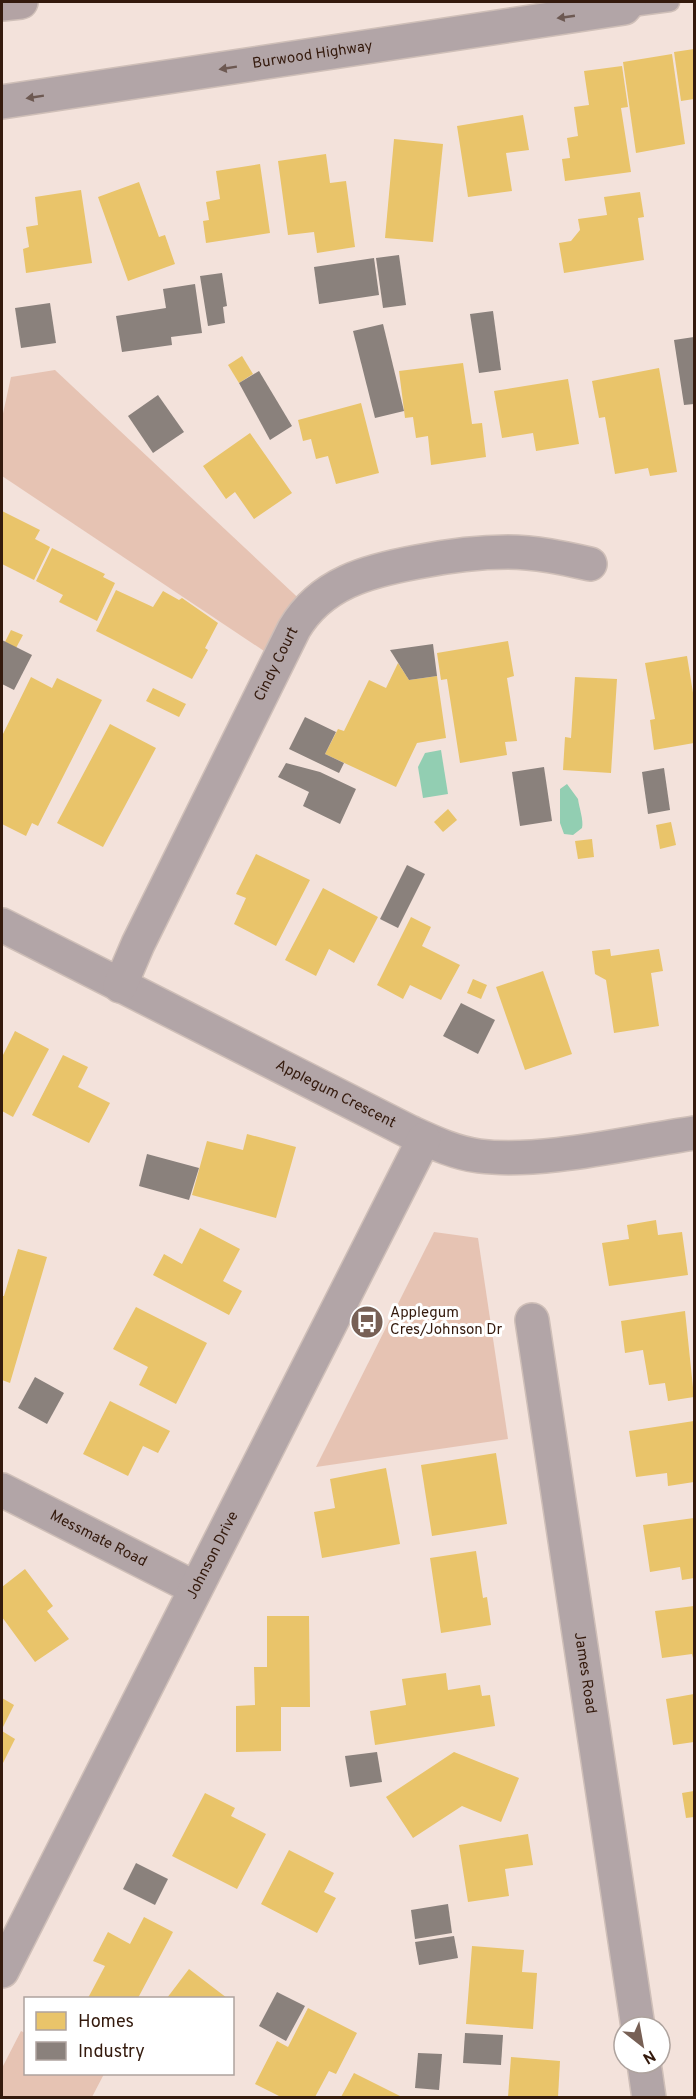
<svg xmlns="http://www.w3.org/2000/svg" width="696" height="2099" font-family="Overpass,sans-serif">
<rect width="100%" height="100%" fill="#f3e2db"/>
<!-- green -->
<g fill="#e6c3b3">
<polygon points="55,370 309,608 279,661 2,476 2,418 11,377"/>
<polygon points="434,1232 478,1238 508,1439 316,1467"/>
<polygon points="21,2031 25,2033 26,2074 104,2074 92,2097 2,2097 2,2068"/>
</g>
<!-- water -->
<g fill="#92ceb2">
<polygon points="441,750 448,794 423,798 418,767 425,753"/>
<path d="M567 784 578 799C579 807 584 821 582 828L573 835 564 834 560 823V789Z"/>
</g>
<!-- homes -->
<g fill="#e9c46a">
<polygon points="694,49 694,99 681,101 674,52"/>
<polygon points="672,54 685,144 636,153 623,62"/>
<polygon points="622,66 628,107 621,108 631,172 565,181 562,159 570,158 567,138 578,136 574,107 589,105 584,71"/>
<polygon points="523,115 529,150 506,153 512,191 468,197 457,126"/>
<polygon points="394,139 443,144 433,242 385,238"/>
<polygon points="326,154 330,183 346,181 355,247 317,253 314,232 288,235 278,161"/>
<polygon points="260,164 270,233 206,243 203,221 209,220 206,202 220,199 216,171"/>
<polygon points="139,182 159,237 165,235 175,264 128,281 98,197"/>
<polygon points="81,190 92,263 26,273 23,249 29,247 26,227 38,225 35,197"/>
<polygon points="640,192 644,217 638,218 644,260 564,273 559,243 571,241 580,230 578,219 607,215 604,197"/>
<polygon points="242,356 253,374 239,383 228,365"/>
<polygon points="463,363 472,424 482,423 486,457 431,465 428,436 416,438 413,417 405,418 399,371"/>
<polygon points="659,368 677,472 650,476 648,468 615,474 605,417 599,418 592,381"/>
<polygon points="568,379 579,444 536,451 533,433 502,438 494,391"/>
<polygon points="361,403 379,473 336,484 328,456 316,459 311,439 303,441 298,420"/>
<polygon points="250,433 292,493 254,519 235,492 226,499 203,466"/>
<polygon points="2,511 40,530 35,539 50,547 34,580 2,564"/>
<polygon points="52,548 105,574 103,577 115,583 97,621 59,602 63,595 36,581"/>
<polygon points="116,590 153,607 163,591 179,600 182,598 218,623 205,648 208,650 192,679 96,631"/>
<polygon points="11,630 23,635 16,648 5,642"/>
<polygon points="508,641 514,676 507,678 517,741 505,742 507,755 460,763 447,679 441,680 437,653"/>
<polygon points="687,656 694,699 694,743 654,750 650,720 655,719 645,663"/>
<polygon points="398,663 409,680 437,676 446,738 417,743 396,787 325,754 338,729 344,731 369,680 386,688"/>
<polygon points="31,677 52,688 57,678 102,700 38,826 32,823 26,836 2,824 2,736"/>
<polygon points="575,677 617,679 611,773 563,770 565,737 571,738"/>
<polygon points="153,688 186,704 179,717 146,701"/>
<polygon points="110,724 156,748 103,847 57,823"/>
<polygon points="448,809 457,820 443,832 434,822"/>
<polygon points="671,822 676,845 660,849 656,825"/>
<polygon points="592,839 594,857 578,859 575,841"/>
<polygon points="256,854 310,880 276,946 234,924 246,898 236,894"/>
<polygon points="323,888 378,917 354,963 329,949 316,976 285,960"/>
<polygon points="411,917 431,927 422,946 460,965 441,1000 410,985 403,999 377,985"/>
<polygon points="610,949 611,956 659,949 663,971 651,973 659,1026 614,1033 606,980 595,974 592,951"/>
<polygon points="543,971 572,1054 525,1070 496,987"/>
<polygon points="473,979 487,985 481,999 467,993"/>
<polygon points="15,1031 49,1049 13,1117 2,1111 2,1057"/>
<polygon points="63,1055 88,1067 78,1087 110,1103 89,1143 32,1115"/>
<polygon points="247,1134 296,1147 276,1218 192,1195 207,1141 243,1150"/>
<polygon points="656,1220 658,1235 682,1232 688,1275 609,1286 602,1243 629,1239 627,1225"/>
<polygon points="200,1228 240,1249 223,1281 242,1291 229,1315 153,1275 164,1254 182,1264"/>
<polygon points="18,1249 47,1257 10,1383 2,1380 2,1296 4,1296"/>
<polygon points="136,1307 207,1343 176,1404 139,1385 148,1367 113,1349"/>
<polygon points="685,1311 694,1397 668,1401 665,1383 649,1385 643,1350 625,1353 621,1321"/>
<polygon points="110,1401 170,1431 158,1453 143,1446 128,1476 83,1454"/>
<polygon points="694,1421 694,1482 668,1486 667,1473 636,1477 629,1431"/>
<polygon points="496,1453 507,1524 432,1536 421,1465"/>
<polygon points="386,1468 400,1544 322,1558 314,1512 335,1508 330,1479"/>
<polygon points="694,1518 694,1578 682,1580 680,1567 650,1572 643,1525"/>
<polygon points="476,1551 483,1598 487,1597 491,1625 441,1633 430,1558"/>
<polygon points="25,1569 53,1606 47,1611 69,1639 35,1662 2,1617 2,1587"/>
<polygon points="694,1606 694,1662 692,1654 662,1658 655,1611"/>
<polygon points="267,1616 309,1616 310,1707 281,1707 281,1751 236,1752 236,1706 255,1705 254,1667 267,1667"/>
<polygon points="446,1673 448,1690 480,1685 482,1696 490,1695 495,1726 375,1745 370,1711 406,1705 402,1679"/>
<polygon points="694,1694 694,1742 673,1745 666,1699"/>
<polygon points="2,1698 14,1705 2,1729"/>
<polygon points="2,1731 15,1739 2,1765"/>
<polygon points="454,1752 519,1778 501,1822 462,1806 413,1838 386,1797"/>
<polygon points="694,1791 694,1817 686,1818 682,1793"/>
<polygon points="205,1793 235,1808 231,1816 266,1834 237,1889 172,1856"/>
<polygon points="528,1834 533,1865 505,1869 509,1896 468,1902 459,1845"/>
<polygon points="289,1850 334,1873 324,1892 336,1898 317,1933 261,1904"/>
<polygon points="144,1917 173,1932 138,1998 88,1998 105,1966 93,1961 108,1932 130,1944"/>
<polygon points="472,1946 524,1950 522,1972 537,1973 533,2029 466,2024"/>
<polygon points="189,1969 227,1998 167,1998"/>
<polygon points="308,2008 357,2033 336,2074 329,2071 315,2097 281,2097 255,2084 277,2041 288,2047"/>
<polygon points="511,2057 560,2061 558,2097 508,2097"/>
<polygon points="354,2073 402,2097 341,2097"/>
</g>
<!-- industry -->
<g fill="#8a817c">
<polygon points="399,255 406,305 383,308 376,258"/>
<polygon points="374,258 379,295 319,304 314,267"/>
<polygon points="222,273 227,306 223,307 225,323 208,326 200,276"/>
<polygon points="195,284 202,333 171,337 172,345 122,352 116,316 166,308 163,289"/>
<polygon points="50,303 56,343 21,348 15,308"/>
<polygon points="493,311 501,370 479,373 470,314"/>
<polygon points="383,324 404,411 375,418 353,331"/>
<polygon points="694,337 694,404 684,405 674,340"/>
<polygon points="259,371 292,426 270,440 239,383"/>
<polygon points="158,395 184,432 153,453 128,416"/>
<polygon points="2,640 32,655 14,690 2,684"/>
<polygon points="433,644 437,676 409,680 390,650"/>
<polygon points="305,717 336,732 325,754 344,763 339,773 289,749"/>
<polygon points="286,763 320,772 356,789 340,824 303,806 309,792 278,777"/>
<polygon points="544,767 552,821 520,826 512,772"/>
<polygon points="664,768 670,810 648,814 642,772"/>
<polygon points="407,865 425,874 398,928 380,919"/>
<polygon points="461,1003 495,1020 478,1054 443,1036"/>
<polygon points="147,1154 199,1168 189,1200 139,1186"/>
<polygon points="35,1377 64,1393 47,1424 18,1408"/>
<polygon points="377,1752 382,1782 350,1787 345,1756"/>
<polygon points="136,1863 168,1879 155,1905 123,1889"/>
<polygon points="448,1904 452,1933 415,1939 411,1910"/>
<polygon points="454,1936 458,1958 419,1965 415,1942"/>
<polygon points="277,1992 305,2006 286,2041 259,2026"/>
<polygon points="465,2033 503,2035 501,2065 463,2063"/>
<polygon points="418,2053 442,2054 439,2090 415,2088"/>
</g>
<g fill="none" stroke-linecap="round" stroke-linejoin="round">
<defs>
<polyline id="service" points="624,8 670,2"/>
<g id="minor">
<path id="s1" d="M2 102 624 8 629 2"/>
<path id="s2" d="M2 925 410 1132C432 1142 455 1153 479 1156 542 1164 631 1142 694 1133"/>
<path id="s3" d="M120 986 138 944 294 629C321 583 368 571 417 562 447 556 478 552 508 552 536 552 563 558 590 564"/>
<path id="s4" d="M532 1320 638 2027"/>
<path id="s5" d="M2 1490 195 1588"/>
<path id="s6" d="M2 1971 424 1139"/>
<polyline points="644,2063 649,2098"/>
</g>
<polyline id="trunk" points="2,4 21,2"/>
</defs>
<!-- service casing -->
<use href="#service" stroke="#cfbfb8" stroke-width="21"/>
<!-- minor casing -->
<use href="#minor" stroke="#cfbfb8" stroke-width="36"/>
<!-- trunk casing -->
<use href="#trunk" stroke="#cfbfb8" stroke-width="36"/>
<!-- service -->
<use href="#service" stroke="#b2a5a7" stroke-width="18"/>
<!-- minor -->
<use href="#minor" stroke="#b2a5a7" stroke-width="33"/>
<!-- trunk -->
<use href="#trunk" stroke="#b3a3a4" stroke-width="33"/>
</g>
<!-- one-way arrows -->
<defs><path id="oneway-solid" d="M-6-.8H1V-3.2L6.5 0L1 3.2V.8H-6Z" transform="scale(1.5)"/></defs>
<g fill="#6d5952">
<use href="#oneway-solid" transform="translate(566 17) rotate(172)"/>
<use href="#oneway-solid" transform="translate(228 68) rotate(171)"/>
<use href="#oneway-solid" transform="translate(35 97) rotate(171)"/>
</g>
<!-- icons -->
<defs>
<symbol id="bus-disc" viewBox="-11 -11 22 22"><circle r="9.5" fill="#776055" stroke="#fff"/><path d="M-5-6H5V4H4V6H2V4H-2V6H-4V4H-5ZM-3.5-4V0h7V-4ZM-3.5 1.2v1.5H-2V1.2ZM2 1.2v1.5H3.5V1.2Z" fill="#fff"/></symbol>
</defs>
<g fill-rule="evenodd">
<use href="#bus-disc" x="348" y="1303" width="38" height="38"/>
</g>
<g text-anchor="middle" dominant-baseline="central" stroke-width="6" stroke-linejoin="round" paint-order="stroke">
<!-- street labels -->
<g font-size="15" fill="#341a0d" stroke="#fff">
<text stroke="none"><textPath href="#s1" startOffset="314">Burwood Highway</textPath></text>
<text stroke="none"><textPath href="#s3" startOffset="358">Cindy Court</textPath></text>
<text stroke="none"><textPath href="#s2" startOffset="374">Applegum Crescent</textPath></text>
<text stroke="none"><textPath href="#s5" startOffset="108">Messmate Road</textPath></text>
<text stroke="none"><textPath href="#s6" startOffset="466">Johnson Drive</textPath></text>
<text stroke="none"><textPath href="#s4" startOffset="357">James Road</textPath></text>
</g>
<!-- poi labels -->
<g font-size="15" fill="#341a0d" stroke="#fff" text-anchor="start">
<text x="390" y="1313">Applegum<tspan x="390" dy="17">Cres/Johnson Dr</tspan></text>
</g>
</g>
<!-- border -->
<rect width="696" height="2099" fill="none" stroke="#341a0d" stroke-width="6"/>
<!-- legend -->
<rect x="24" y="1997" width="210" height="78" fill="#ffffff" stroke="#aea39e" stroke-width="1.5"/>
<rect x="36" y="2012" width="30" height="18" fill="#e9c46a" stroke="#aea39e" stroke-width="1.5"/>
<text x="78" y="2027" font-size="18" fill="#341a0d">Homes</text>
<rect x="36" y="2042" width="30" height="18" fill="#8a817c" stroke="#aea39e" stroke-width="1.5"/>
<text x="78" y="2057" font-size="18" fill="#341a0d">Industry</text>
<!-- north arrow -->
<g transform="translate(642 2045) rotate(149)"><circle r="28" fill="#ffffff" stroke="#aea39e" stroke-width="1.5"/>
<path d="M0-4.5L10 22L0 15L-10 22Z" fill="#776055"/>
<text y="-9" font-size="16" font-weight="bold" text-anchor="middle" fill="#341a0d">N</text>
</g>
</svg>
